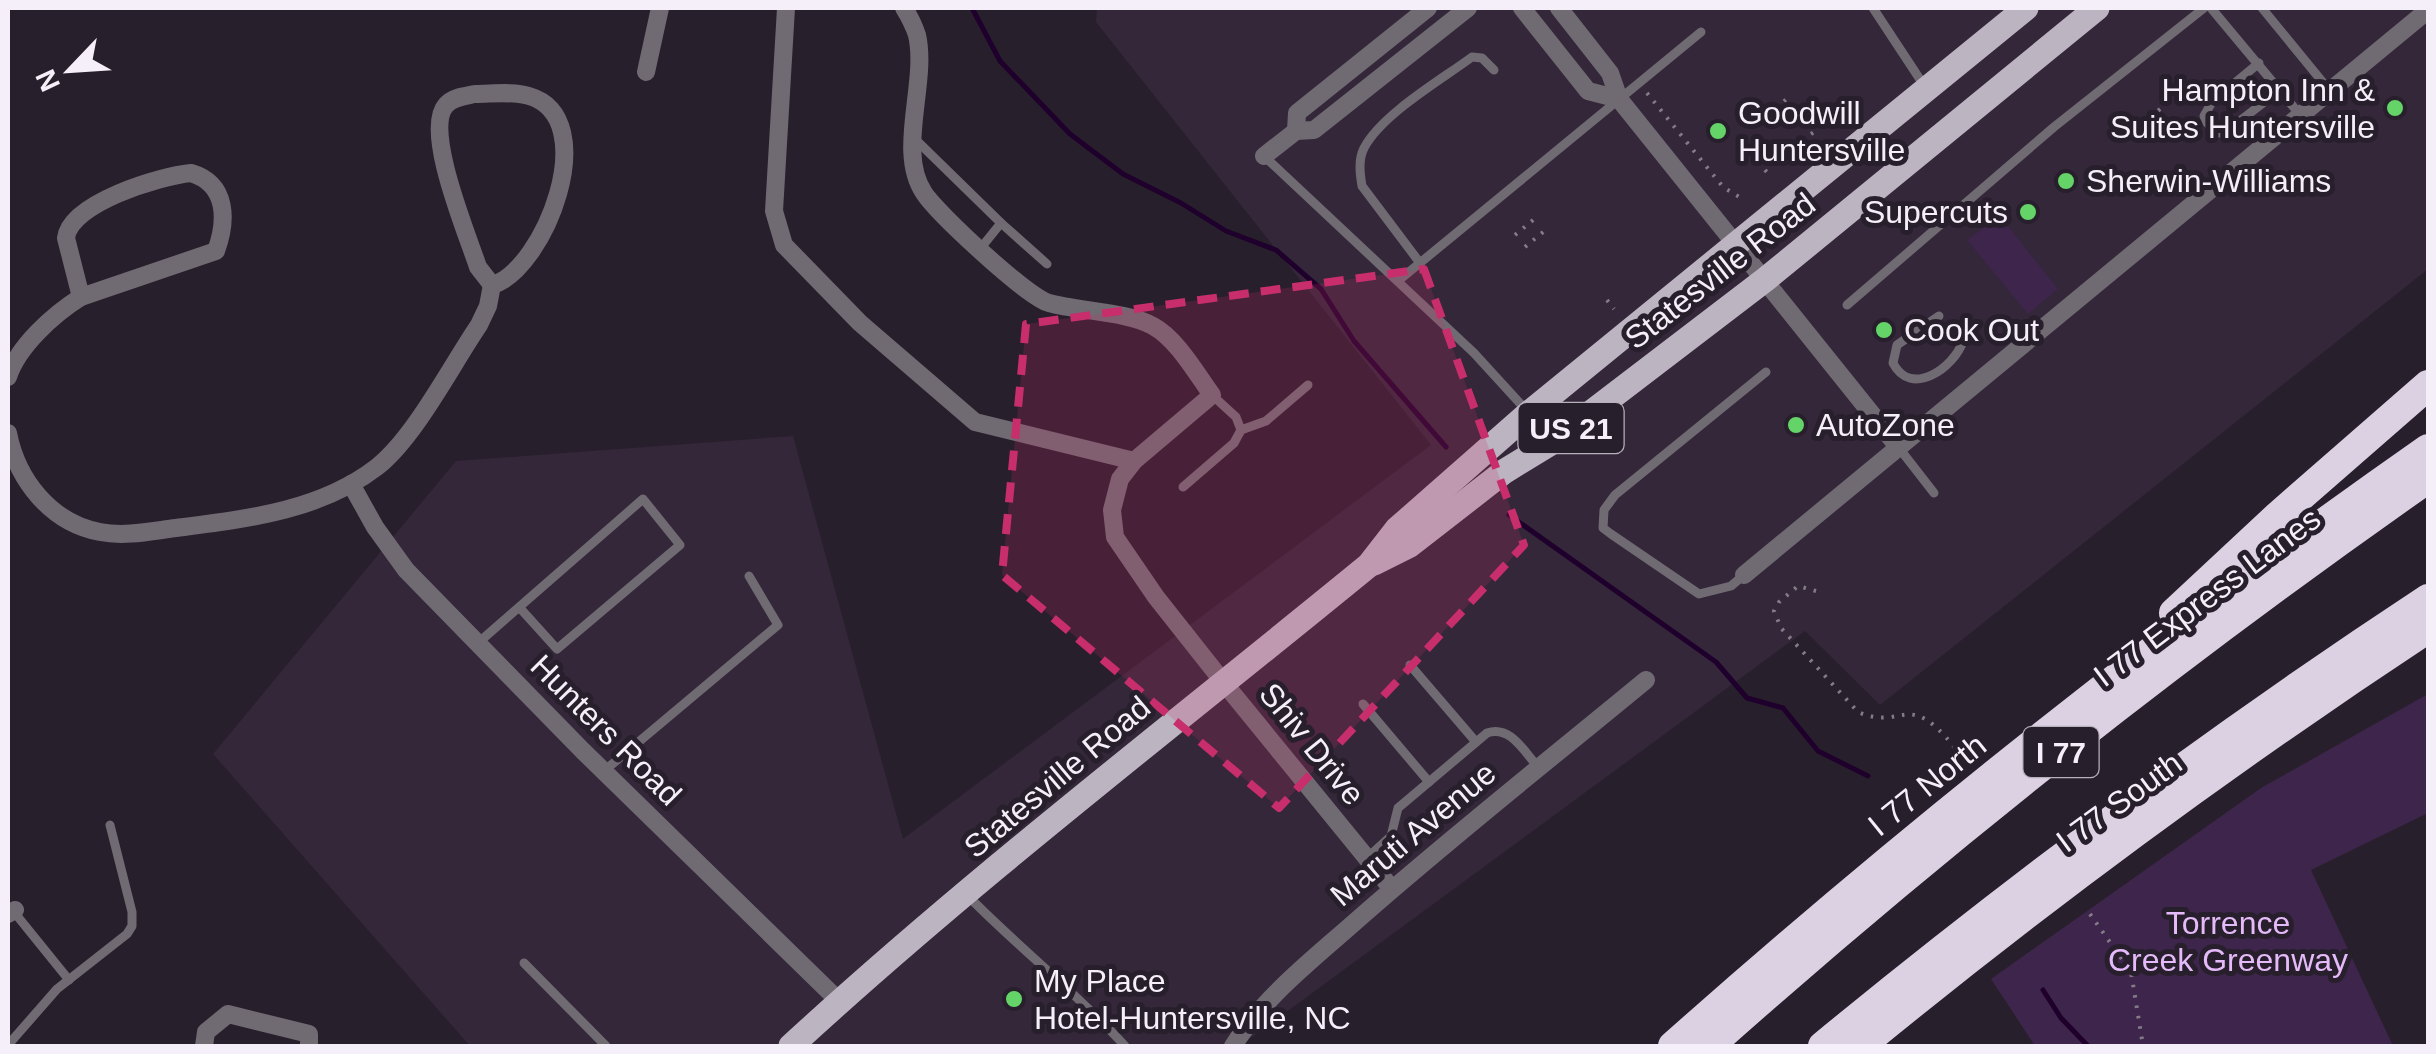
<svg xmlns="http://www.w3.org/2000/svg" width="2436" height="1054" font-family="Helvetica,sans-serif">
<rect width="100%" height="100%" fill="#281f2c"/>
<!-- built -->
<polygon fill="#332739" points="1097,8 2428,8 2428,269 1880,705 1805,631 1240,1046 470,1046 213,754 456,461 793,436 903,839 1431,445 1096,22"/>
<!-- green -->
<g fill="#3e254b">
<polygon points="2000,216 2058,289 2028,314 1967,240"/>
<polygon points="2428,694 2428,813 2311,870 2393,1046 2035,1046 1991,979 2261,788"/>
</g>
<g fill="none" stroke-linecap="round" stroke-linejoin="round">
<!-- stream -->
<g stroke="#1f002c" stroke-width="5">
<polyline points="972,8 1000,61 1070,134 1123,174 1181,203 1226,231 1276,250 1321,289 1354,341 1446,447"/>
<polyline points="1509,515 1716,662 1747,698 1783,708 1818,751 1868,776"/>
<polyline points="2043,990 2061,1018 2088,1046"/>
</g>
<!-- path -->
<g stroke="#837c87" stroke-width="4" stroke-dasharray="2.5 8" stroke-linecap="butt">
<polyline points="1647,93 1723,187 1741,198"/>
<polyline points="1768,115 1790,96"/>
<polyline points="2142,124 2165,105"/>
<polyline points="1811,134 1817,130"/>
<polyline points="1765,170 1771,177"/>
<polyline points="1515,235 1538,216"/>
<polyline points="1525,247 1548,228"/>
<polyline points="1607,300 1614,309"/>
<path d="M1816 591 1798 586 1779 602 1774 611 1781 628 1858 712C1905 732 1906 687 1955 748"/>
<polyline points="2090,914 2131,972 2143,1046"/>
</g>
<!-- service -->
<g stroke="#706b72" stroke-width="9">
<polyline points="1873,8 1925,87"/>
<polyline points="2211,8 2301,116"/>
<polyline points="2262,8 2330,91"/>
<polyline points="2259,63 2212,102 2204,116 2207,123 2218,133 2224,133 2280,90"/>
<polyline points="914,138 1001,223 980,249"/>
<polyline points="1264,156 1474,353 1527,411"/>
<polyline points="1001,223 1047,264"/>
<path d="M1420 263 1362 186C1360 174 1358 160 1364 148 1382 114 1441 80 1472 57L1482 58 1494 70"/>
<polyline points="1398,281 1701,32"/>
<polyline points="1847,305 2054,127 2204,8"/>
<path d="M1939 316 1897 345 1893 363C1911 398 1954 368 1963 341"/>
<polyline points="1241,430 1266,421 1308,385"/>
<polyline points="1899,448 1934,493"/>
<polyline points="1183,487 1234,443 1241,430 1236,417 1212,395"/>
<polyline points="1744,575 1731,586 1699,594 1611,534 1603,528 1604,510 1615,495 1766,372"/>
<polyline points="478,643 643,499 680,545 557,649 519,607"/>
<polyline points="1410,665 1476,742"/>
<polyline points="1363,704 1429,782"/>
<polyline points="604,771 778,625 749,576"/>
<path d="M1367 858 1391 836 1398 808 1487 733C1511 725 1524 752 1539 768"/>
<path d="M968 896C1019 948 1076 992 1125 1046"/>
<polyline points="14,912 69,980"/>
<polyline points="524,963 606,1046"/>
<polyline points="8,1045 57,989 127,934 132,926 132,912 110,825"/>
</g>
<!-- minor -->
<g stroke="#706b72" stroke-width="18">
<polyline points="786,8 774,211 784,245 860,323 975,422 1134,461"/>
<path d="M904 8C909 16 914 26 917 35 928 83 896 151 924 193 938 214 1026 296 1049 303 1078 311 1129 312 1153 326 1177 339 1196 373 1212 395L1134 461 1120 479 1112 510 1115 537 1156 597 1224 683 1392 889"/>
<polyline points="1428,8 1297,113 1296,131 1314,130 1468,8"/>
<polyline points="1522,8 1588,91 1619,99"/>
<polyline points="1559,8 1610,73 1619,99 1899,448"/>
<polyline points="646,72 660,8"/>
<path d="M475 94C492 94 513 91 529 96 604 118 544 271 492 285L478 267C468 236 423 130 446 105 453 97 465 96 475 94Z"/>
<polyline points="1264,156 1296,131"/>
<path d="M191 173C228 184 227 221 216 251L81 297 66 238C70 203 160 176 191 173Z"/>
<path d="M8 377C18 346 54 314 81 297"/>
<path d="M8 433C17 480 51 523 100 532 125 537 152 531 176 528 246 519 320 511 377 467 415 437 451 366 479 325L488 306 492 285"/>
<polyline points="351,484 375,527 406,570 583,751 840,1002"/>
<polyline points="1744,575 2428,10"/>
<polyline points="8,914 15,910"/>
<polyline points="204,1046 206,1032 228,1014 309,1034 309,1046"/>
<path d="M1233 1046C1265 996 1312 960 1356 921 1450 838 1549 760 1646 680"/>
</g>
<!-- primary -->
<g stroke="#bdb4c2" stroke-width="25">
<polyline points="1374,563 1410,545 1505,471 1554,441 1766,279 2097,8"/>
<path d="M791 1046C976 876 1175 724 1369 565L1397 529 1529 413 2026 8"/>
</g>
<!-- motorway -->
<g stroke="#dcd1e2" stroke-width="30">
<polyline points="2174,613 2278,516 2428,385"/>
<path d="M1673 1046C1913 833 2165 633 2428 449"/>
<path d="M1709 1046C1937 843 2178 653 2428 478"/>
<path d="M1823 1046C2017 887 2218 737 2428 599"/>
<path d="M1860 1046C2042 897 2232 757 2428 628"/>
</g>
</g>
<!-- marked area -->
<path fill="#c72e6b" fill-opacity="0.2" stroke="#c72e6b" stroke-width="8" stroke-dasharray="20 12" stroke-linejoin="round" d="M1424 269 1524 545 1279 808 1002 575 1026 324Z"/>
<!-- markers -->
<g fill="#64d468" stroke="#281f2c" stroke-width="4">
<circle cx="2395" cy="108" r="10"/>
<circle cx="1718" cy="131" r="10"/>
<circle cx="2066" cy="181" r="10"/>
<circle cx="2028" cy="212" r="10"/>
<circle cx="1884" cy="330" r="10"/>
<circle cx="1796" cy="425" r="10"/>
<circle cx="1014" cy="999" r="10"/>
</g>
<g text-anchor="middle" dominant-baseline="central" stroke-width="10" stroke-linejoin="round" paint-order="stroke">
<!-- shield labels -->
<g fill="#281f2c" stroke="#b7b1bb" stroke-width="2.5">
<rect x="1518.5" y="403" width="105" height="50" rx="8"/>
<rect x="2023.5" y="727" width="75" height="50" rx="8"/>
</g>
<g font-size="30" font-weight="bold" fill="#f4eff8">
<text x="1571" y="428">US 21</text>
<text x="2061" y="752">I 77</text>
</g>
<!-- poi labels -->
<g font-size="32" fill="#f4eff8" stroke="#281f2c" text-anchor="start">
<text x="2375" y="90" text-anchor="end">Hampton Inn &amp;<tspan x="2375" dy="37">Suites Huntersville</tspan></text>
<text x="1738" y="113">Goodwill<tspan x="1738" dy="37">Huntersville</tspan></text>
<text x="2086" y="181">Sherwin-Williams</text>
<text x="2008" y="212" text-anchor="end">Supercuts</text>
<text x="1904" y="330">Cook Out</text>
<text x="1816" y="425">AutoZone</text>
<text x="1034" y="981">My Place<tspan x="1034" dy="37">Hotel-Huntersville, NC</tspan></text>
</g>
<!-- street labels -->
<g font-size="32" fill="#f4eff8" stroke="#281f2c">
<text transform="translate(1720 271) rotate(-38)">Statesville Road</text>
<text transform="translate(2207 597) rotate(-37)">I 77 Express Lanes</text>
<text transform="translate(606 730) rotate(45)">Hunters Road</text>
<text transform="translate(1312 744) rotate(51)">Shiv Drive</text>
<text transform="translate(1057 777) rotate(-40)">Statesville Road</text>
<text transform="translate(1927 785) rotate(-39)">I 77 North</text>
<text transform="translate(2119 802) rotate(-36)">I 77 South</text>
<text transform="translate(1413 834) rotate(-40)">Maruti Avenue</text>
</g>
<!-- park labels -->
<g font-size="32" fill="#e4baf9" stroke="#281f2c">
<text x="2228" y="923">Torrence<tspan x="2228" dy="37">Creek Greenway</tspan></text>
</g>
</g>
<!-- border -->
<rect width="2436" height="1054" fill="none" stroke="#f4eff8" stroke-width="20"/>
<!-- north arrow -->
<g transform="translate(70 70) rotate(245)" stroke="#281f2c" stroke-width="8" paint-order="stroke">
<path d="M0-8L18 38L0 25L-18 38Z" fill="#f4eff8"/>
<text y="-15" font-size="28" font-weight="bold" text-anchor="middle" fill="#f4eff8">N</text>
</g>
</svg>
